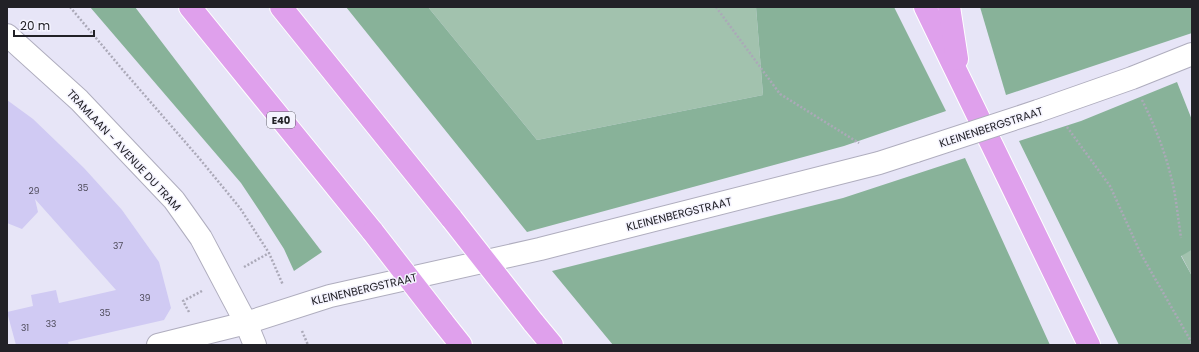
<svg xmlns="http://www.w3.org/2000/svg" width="1199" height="352" font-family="Poppins,sans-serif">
<rect width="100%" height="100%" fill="#e7e5f7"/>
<!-- green -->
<g fill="#a2c2ae">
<polygon points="428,7 756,7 763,95 537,140"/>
<polygon points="1192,250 1192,276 1181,255"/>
</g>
<!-- forest -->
<g fill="#88b299">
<polygon points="90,7 135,7 322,252 294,271 284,249 261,213 241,183"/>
<polygon points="346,7 428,7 537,140 763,95 756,7 894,7 946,111 844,146 527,232"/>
<polygon points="980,7 1192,7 1192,33 1006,95"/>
<polygon points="1177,82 1192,120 1192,250 1181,256 1192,276 1192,345 1119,345 1019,141 1081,121"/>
<polygon points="965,158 1050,345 613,345 552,271 843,198"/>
</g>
<!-- building -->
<polygon fill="#d0caf3" points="7,100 33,119 84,168 122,210 159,262 171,308 164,320 68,342 69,345 16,345 7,312 33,306 31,295 56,290 59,303 116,290 35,199 38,212 22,229 7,223"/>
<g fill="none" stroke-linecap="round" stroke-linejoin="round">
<defs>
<g id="minor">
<polyline points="1038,111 1132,78 1192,54"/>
<polyline points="158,345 246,323 330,296 540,249 879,163 916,151"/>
</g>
<polyline id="tertiary" points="7,35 79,100 174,200 201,238 246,323 255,345"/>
<g id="motorway">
<polyline points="190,7 373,232"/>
<polyline points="281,7 452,219"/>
<polyline points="925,7 1089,345"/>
<polyline points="949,7 957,59"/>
<polyline points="442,321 461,345"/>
<polyline points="533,322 552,345"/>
</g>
</defs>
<!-- minor casing -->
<use href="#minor" stroke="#afadbe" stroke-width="24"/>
<!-- tertiary casing -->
<use href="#tertiary" stroke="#afadbe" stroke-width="24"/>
<!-- motorway casing -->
<use href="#motorway" stroke="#fff" stroke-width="24"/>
<!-- path -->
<g stroke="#aba9b8" stroke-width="2.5" stroke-dasharray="2 2" stroke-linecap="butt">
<polyline points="70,7 122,69 199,158 240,208 269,253 283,285"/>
<polyline points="716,7 780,94 859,143"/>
<path d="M1142 100C1157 130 1169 162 1175 195 1177 209 1179 223 1181 238"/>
<polyline points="1067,127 1110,186 1141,254 1192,343"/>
<polyline points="244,267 269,253"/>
<polyline points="189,312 183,301 202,291"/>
<polyline points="302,331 308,345"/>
</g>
<!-- minor -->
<use href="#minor" stroke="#fff" stroke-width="22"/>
<!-- tertiary -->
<use href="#tertiary" stroke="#fff" stroke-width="22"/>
<!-- motorway -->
<use href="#motorway" stroke="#dfa0ec" stroke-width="22"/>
<defs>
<polyline id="minor-bridge" points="916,151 1038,111"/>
<g id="motorway-bridge">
<polyline points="452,219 533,322"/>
<polyline points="373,232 442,321"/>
</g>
</defs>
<!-- minor-bridge casing -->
<use href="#minor-bridge" stroke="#afadbe" stroke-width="24" stroke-linecap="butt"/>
<!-- motorway-bridge casing -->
<use href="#motorway-bridge" stroke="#fff" stroke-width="24" stroke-linecap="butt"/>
<!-- minor-bridge -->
<use href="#minor-bridge" stroke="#fff" stroke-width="22"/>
<!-- motorway-bridge -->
<use href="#motorway-bridge" stroke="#dfa0ec" stroke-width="22"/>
</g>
<g text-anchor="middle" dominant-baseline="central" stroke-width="3" stroke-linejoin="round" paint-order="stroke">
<!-- number labels -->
<g font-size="9" fill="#4e4b5a">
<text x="83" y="188">35</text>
<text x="34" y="191">29</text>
<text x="118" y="246">37</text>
<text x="145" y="298">39</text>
<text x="105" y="313">35</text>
<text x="51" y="324">33</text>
<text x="25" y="328">31</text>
</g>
<!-- shield labels -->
<rect fill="#f4f3fe" stroke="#616068" stroke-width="1" x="267" y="112" width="28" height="16" rx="3"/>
<g font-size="10" font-weight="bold" fill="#222127">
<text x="281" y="120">E40</text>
</g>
<!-- street labels -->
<g font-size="11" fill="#222127" stroke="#f4f3fe">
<text transform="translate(991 127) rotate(-18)">KLEINENBERGSTRAAT</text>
<text transform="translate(124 150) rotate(47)">TRAMLAAN - AVENUE DU TRAM</text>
<text transform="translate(679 214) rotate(-14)">KLEINENBERGSTRAAT</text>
<text transform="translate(364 289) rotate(-13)">KLEINENBERGSTRAAT</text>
</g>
</g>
<!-- border -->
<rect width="1199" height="352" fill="none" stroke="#222127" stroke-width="16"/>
<!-- scale -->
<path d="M14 30v6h80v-6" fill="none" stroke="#222127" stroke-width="2"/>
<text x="20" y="30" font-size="12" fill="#222127" stroke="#f4f3fe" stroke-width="3" paint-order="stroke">20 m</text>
</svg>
